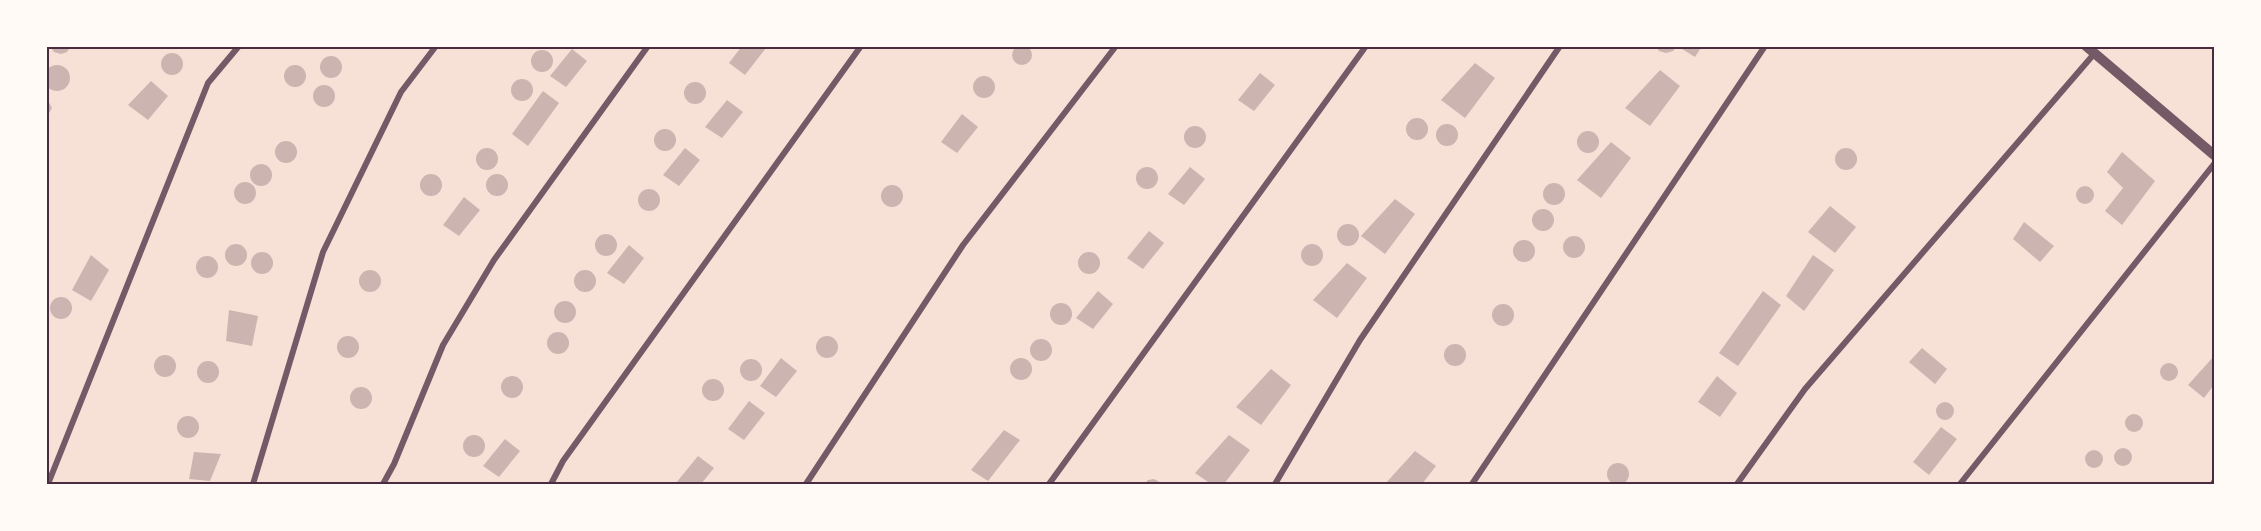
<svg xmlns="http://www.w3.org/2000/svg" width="2261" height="531" font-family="Lato,sans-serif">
<rect width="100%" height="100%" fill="#f7e1d7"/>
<!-- building -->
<g fill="#ccb4b1">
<circle cx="1022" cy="55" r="10"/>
<polygon points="50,46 71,46 67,52 61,54 54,52"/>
<polygon points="742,46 766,48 745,75 729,63"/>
<polygon points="1656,46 1677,46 1673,51 1666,53 1659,51"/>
<polygon points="1684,46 1702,46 1695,57 1682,49"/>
<polygon points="572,49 587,61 566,87 550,76"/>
<circle cx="542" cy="61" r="11"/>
<circle cx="172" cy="64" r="11"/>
<circle cx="331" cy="67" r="11"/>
<polygon points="1475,63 1495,78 1465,118 1441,100"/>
<circle cx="295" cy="76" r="11"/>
<circle cx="57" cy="78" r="13"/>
<polygon points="1660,70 1680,86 1650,126 1625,108"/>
<polygon points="1260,73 1275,85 1254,111 1238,100"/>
<circle cx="984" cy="87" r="11"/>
<circle cx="522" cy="90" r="11"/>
<polygon points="151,81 168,96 148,120 128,105"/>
<circle cx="695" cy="93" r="11"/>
<circle cx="324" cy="96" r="11"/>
<polygon points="543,91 559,103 528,146 512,134"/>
<polygon points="46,97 52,108 46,118"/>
<polygon points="727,100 743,112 722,138 705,127"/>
<polygon points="962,114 978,127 957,153 941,142"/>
<circle cx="1417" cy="129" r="11"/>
<circle cx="1447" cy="135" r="11"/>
<circle cx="1195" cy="137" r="11"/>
<circle cx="665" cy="140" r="11"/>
<circle cx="1588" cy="142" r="11"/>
<circle cx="286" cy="152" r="11"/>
<polygon points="1611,142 1631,158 1601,198 1577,180"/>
<polygon points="685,148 700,160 679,186 663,175"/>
<circle cx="1846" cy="159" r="11"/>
<circle cx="487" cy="159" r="11"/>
<polygon points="2122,152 2155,181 2122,225 2105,211 2123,188 2107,172"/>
<circle cx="261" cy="175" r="11"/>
<polygon points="1190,167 1205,179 1184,205 1168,194"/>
<circle cx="1147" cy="178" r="11"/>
<circle cx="431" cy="185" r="11"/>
<circle cx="497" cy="185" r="11"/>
<circle cx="245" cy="193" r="11"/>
<circle cx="1554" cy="194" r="11"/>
<circle cx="892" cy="196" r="11"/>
<circle cx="2085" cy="195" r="9"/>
<circle cx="649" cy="200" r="11"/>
<polygon points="464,197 480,210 459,236 443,225"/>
<polygon points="1395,199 1415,214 1385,254 1361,236"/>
<polygon points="1830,206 1856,227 1835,253 1808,232"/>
<circle cx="1543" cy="220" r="11"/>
<polygon points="2024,222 2054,246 2040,262 2013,239"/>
<circle cx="1348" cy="235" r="11"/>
<polygon points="1149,231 1164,243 1143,269 1127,258"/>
<circle cx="606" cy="245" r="11"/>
<circle cx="1574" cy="247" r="11"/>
<circle cx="1524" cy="251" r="11"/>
<circle cx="1312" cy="255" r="11"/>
<circle cx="236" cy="255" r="11"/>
<polygon points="629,245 644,258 624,284 607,273"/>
<circle cx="262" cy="263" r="11"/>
<circle cx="1089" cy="263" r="11"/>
<polygon points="91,255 109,270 91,301 72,290"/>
<polygon points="1813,255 1834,270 1804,311 1786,296"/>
<circle cx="207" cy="267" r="11"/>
<polygon points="1347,263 1367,278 1337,318 1313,300"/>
<circle cx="370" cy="281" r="11"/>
<circle cx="585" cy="281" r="11"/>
<polygon points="1098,291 1113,304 1093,329 1076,318"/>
<polygon points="1763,291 1781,305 1738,366 1719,353"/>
<circle cx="61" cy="308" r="11"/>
<circle cx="565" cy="312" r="11"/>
<circle cx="1061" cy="314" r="11"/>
<circle cx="1503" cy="315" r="11"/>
<polygon points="229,310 258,316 252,346 226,341"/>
<circle cx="558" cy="343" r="11"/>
<circle cx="348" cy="347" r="11"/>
<circle cx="827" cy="347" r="11"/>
<circle cx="1041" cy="350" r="11"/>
<circle cx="1455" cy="355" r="11"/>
<polygon points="1922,348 1947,369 1935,384 1909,362"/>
<circle cx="165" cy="366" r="11"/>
<polygon points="2214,356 2214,385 2204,398 2188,385"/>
<polygon points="781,358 797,371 776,397 760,386"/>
<circle cx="1021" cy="369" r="11"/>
<circle cx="751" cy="370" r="11"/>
<circle cx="208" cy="372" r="11"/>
<circle cx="2169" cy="372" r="9"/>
<polygon points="1271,369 1291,385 1261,425 1236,407"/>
<polygon points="1717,376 1737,393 1720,417 1698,402"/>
<circle cx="512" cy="387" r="11"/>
<circle cx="713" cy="390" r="11"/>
<circle cx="361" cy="398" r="11"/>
<polygon points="749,401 765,413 744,440 728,429"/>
<circle cx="1945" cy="411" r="9"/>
<circle cx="2134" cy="423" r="9"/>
<circle cx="188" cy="427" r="11"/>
<polygon points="1941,427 1957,439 1929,475 1913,462"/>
<polygon points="1004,430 1020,440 988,481 971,470"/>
<polygon points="1229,435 1250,450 1224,484 1211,484 1195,473"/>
<circle cx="474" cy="446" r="11"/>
<polygon points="505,439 520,451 499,477 483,466"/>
<circle cx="2123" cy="457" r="9"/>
<circle cx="2094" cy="459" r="9"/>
<polygon points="1415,451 1436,466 1422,484 1385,484"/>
<polygon points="194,452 221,454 210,481 189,479"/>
<polygon points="698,456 714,468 701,484 676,483"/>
<circle cx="1618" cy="474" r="11"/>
<polygon points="1154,479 1163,484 1144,484 1148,480"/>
</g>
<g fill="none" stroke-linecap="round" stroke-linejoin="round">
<!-- minor -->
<g stroke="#755966" stroke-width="6">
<polyline points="48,484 208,83 239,46"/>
<polyline points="253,484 323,252 401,92 436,46"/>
<polyline points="383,484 394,464 443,345 494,260 648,46"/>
<polyline points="551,484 563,461 861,46"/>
<polyline points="806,484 963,245 1116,46"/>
<polyline points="1049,484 1366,46"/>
<polyline points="1275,484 1360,340 1560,46"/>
<polyline points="1472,484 1765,46"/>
<polyline points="1737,484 1805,389 2094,54"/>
<polyline points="1960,484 2214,164"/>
<polyline points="2213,484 2214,482"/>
</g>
<!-- tertiary -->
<polyline stroke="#755966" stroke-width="10" points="2086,46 2214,155"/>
</g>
<!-- border -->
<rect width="2261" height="531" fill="none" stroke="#fffaf5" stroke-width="96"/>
<rect x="48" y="48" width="2165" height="435" fill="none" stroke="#4a2c40" stroke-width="2"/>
</svg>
